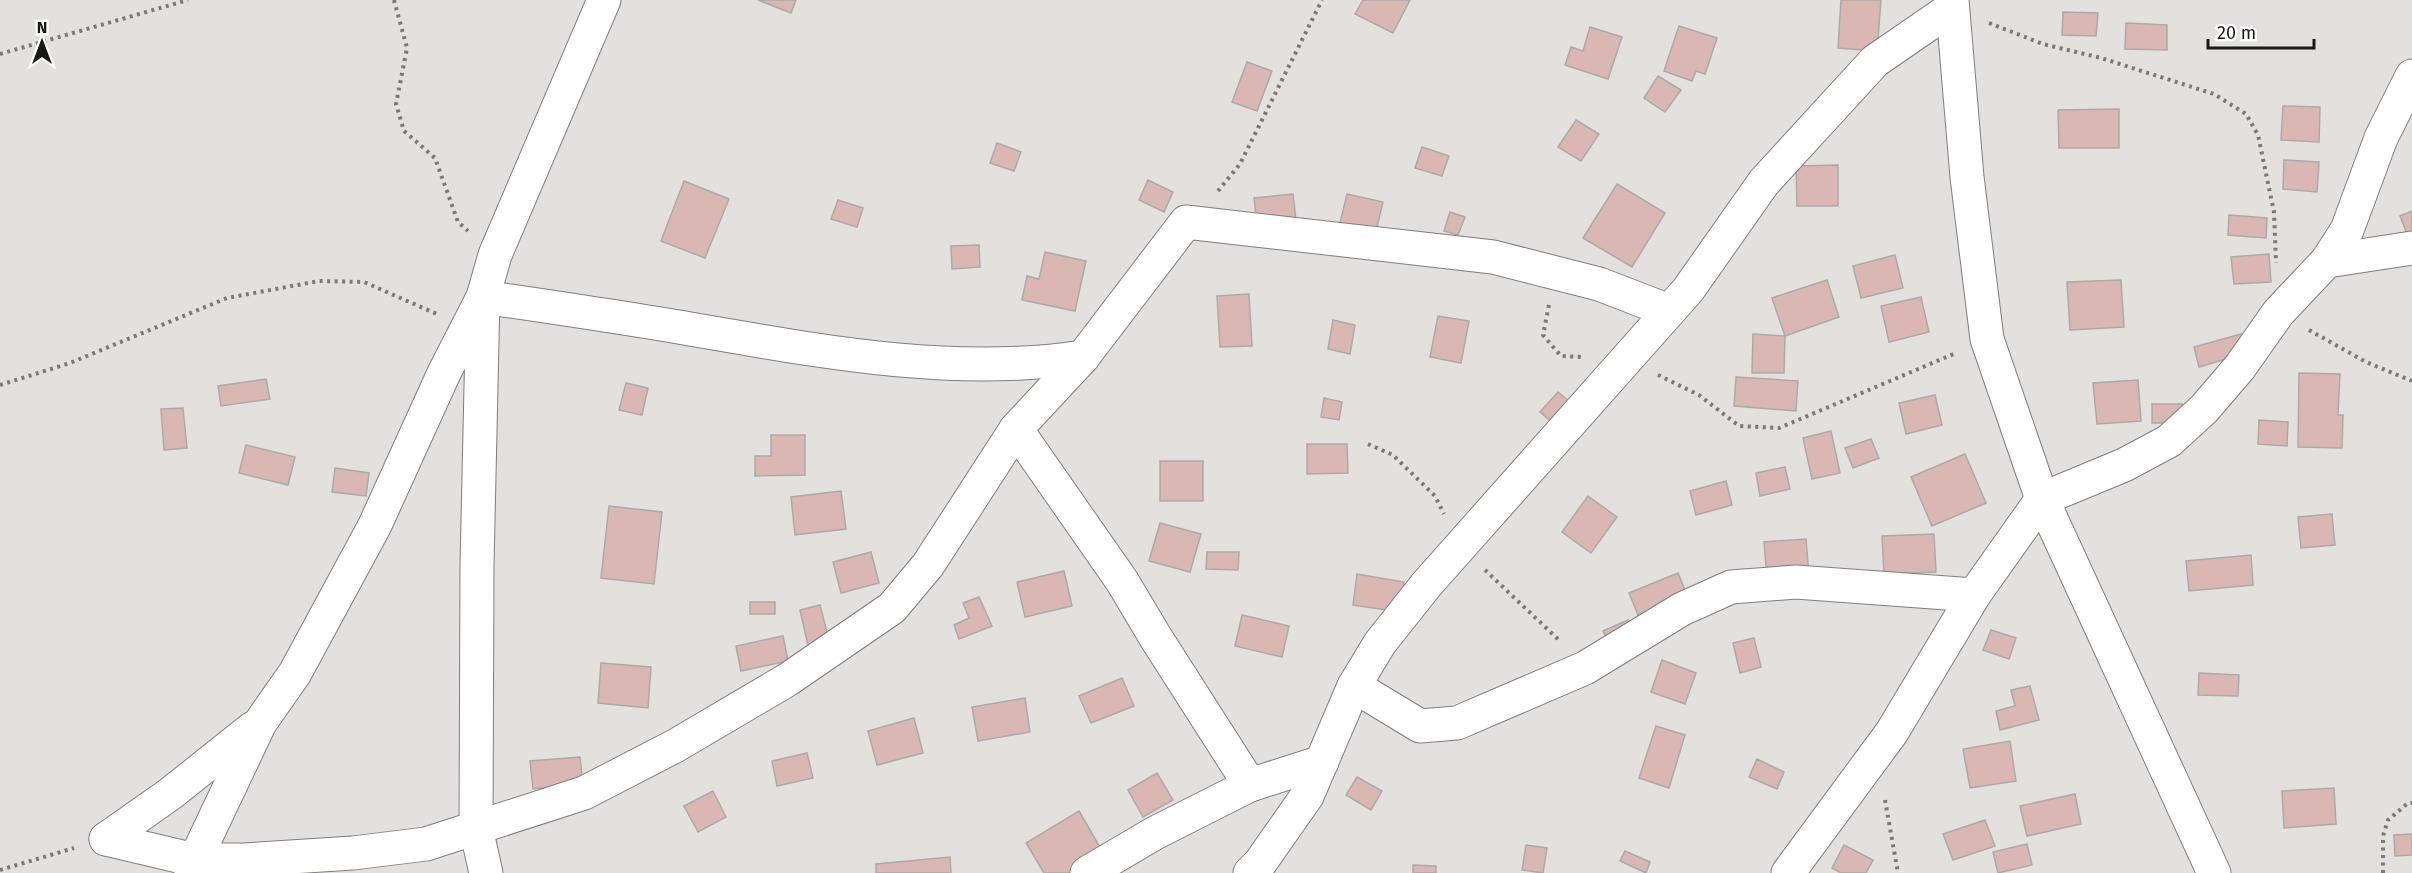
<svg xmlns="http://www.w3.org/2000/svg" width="2412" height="873" font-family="'Fira Sans',sans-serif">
<rect width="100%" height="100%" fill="#e2e1de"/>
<!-- building -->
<g fill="#dab7b2" stroke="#ada9a8" stroke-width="1.5">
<polygon points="758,0 796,0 791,13"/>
<polygon points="1363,0 1410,0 1393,33 1355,14"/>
<polygon points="1841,0 1881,0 1877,51 1838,48"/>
<polygon points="2063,12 2098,13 2096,36 2062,35"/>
<polygon points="2126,23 2167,25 2167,50 2125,49"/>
<polygon points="1679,26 1717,38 1705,74 1696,71 1692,81 1664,71"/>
<polygon points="1590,27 1622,37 1608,79 1565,65 1571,47 1583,51"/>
<polygon points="1247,62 1272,71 1257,111 1232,102"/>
<polygon points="1658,76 1681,90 1665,112 1644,98"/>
<polygon points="2283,106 2320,107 2319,142 2281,140"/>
<polygon points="2119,109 2119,148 2059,148 2058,110"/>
<polygon points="1576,120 1599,134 1581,161 1558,147"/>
<polygon points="997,143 1021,152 1014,171 990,163"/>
<polygon points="1422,147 1449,156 1442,176 1415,168"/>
<polygon points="2284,160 2319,162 2317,192 2283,189"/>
<polygon points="1838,165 1838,206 1797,206 1796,166"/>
<polygon points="1148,180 1173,192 1164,212 1139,200"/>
<polygon points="684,181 729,199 705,258 661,241"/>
<polygon points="1617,184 1665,213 1632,267 1583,238"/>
<polygon points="1293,194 1296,220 1257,224 1254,198"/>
<polygon points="1347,194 1383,202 1376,231 1340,223"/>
<polygon points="838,200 863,208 857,227 831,219"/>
<polygon points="2412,211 2412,244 2411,244 2400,216"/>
<polygon points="1450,212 1465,217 1458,235 1444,231"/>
<polygon points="2229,215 2267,218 2266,238 2228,235"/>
<polygon points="979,245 980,267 952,269 951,246"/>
<polygon points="1045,252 1086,261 1075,311 1022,300 1027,276 1039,279"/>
<polygon points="2269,254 2271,282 2234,284 2231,257"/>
<polygon points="1895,255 1903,288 1861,298 1853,266"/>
<polygon points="1827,280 1839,317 1785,336 1772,298"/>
<polygon points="2121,280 2124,327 2070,330 2067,282"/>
<polygon points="1249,294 1252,346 1220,347 1217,296"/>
<polygon points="1921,297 1929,332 1889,342 1881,306"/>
<polygon points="1438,316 1469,321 1461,363 1430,357"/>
<polygon points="1333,320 1355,325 1350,354 1328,349"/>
<polygon points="1753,334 1785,336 1784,373 1752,373"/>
<polygon points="2241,334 2246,353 2199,367 2194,347"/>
<polygon points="2299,373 2340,374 2338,415 2343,415 2342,448 2298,447"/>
<polygon points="1736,377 1798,381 1796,411 1734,406"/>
<polygon points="266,379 270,399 221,406 218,386"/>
<polygon points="2138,380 2141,421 2097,424 2093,383"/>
<polygon points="626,383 648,388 642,415 619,410"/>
<polygon points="1558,392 1575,406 1557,427 1540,412"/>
<polygon points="1935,395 1942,425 1906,434 1899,403"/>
<polygon points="1324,398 1342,402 1339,420 1321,417"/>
<rect x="2152" y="404" width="30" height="19"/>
<polygon points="183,408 187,448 164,450 161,409"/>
<polygon points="2259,420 2288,422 2287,446 2258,444"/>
<polygon points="1831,431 1840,473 1812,479 1803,438"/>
<polygon points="771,435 805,435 805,475 755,476 755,456 771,456"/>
<polygon points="1871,439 1879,458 1853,468 1845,448"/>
<polygon points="1307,444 1347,444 1348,473 1307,474"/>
<polygon points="246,445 295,457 288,485 239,473"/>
<polygon points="1965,454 1986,503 1932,526 1911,477"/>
<rect x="1160" y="461" width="43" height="40"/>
<polygon points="1785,467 1790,489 1760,496 1756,473"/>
<polygon points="335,468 369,473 366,496 332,492"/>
<polygon points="1726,481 1732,505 1696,515 1690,491"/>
<polygon points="841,491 846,529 795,535 791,497"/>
<polygon points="1588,496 1617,517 1591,553 1562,532"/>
<polygon points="609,506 662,512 654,584 601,578"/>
<polygon points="2332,514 2335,545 2301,548 2298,517"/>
<polygon points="1160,523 1201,534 1190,572 1149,561"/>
<polygon points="1934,534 1936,572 1884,574 1882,536"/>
<polygon points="1806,539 1809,575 1767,578 1764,542"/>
<polygon points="871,552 879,583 841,593 833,562"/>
<polygon points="1207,552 1239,552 1238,570 1206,569"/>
<polygon points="2251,555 2253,585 2189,591 2186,561"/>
<polygon points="1064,571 1072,606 1025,617 1017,582"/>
<polygon points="1678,573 1687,595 1638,615 1629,593"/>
<polygon points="1357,574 1404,582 1400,612 1353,605"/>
<polygon points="979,597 992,626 959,639 954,625 969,618 963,603"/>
<rect x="750" y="602" width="25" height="12"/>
<polygon points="820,605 829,640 808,645 800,610"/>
<polygon points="1242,615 1289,626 1282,657 1235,646"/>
<polygon points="1628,620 1636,635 1610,647 1603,631"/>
<polygon points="1991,630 2016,638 2009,659 1983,650"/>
<polygon points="783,636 788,661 741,671 736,646"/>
<polygon points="1754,638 1761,667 1740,673 1733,643"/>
<polygon points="1662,660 1696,673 1685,704 1651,692"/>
<polygon points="601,663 651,667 648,708 598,703"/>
<polygon points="2199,673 2239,675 2238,696 2198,695"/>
<polygon points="1122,678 1134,706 1091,723 1079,696"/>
<polygon points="2030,686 2039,720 2000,730 1996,711 2015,706 2011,690"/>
<polygon points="1025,698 1030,732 978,741 972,707"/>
<polygon points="914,718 923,753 877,765 868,731"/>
<polygon points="1656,726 1685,735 1669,788 1639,778"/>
<polygon points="2010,741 2016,781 1970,788 1963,749"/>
<polygon points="807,753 813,778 777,786 772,761"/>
<polygon points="580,757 583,784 533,789 530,761"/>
<polygon points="1757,759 1784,772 1777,789 1749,777"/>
<polygon points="1157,773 1173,800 1143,817 1128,790"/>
<polygon points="1357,777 1382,791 1371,810 1346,795"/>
<polygon points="2334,788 2336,824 2284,828 2282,791"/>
<polygon points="713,791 726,817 698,832 684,806"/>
<polygon points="2075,794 2081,824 2027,836 2020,806"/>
<polygon points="1079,811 1105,856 1076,873 1044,873 1026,843"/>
<polygon points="1985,820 1995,846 1953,860 1943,834"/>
<polygon points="2412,834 2412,855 2395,856 2394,835"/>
<polygon points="2027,844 2032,865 1998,873 1993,852"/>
<polygon points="1526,845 1547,848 1543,873 1522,870"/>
<polygon points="1844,845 1873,860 1866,873 1841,873 1832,868"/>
<polygon points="1625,851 1650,862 1646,873 1620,861"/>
<polygon points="950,857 951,873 876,873 876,864"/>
<polygon points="1413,865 1436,866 1436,873 1413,873"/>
</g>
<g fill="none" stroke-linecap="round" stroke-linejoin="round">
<defs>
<g id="minor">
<polyline points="1952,0 1967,177 1987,339 2042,499 2214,873"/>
<polyline points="2327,261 2347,230 2381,138 2412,76"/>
<polyline points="1016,429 1122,581 1156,638 1250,785"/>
<polyline points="1354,686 1420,726 1457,723 1585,668 1682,609 1731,587 1796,582 1974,595"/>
<polyline points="106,839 195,860 244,860 353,853 426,844 584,793 675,746 787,680 892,608 928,565 1016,429 1083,357"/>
<polyline points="106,839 170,794 253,728"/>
<path d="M191 873 195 860 260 723 295 673 375 525 444 373 483 297C551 307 621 317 690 329 818 351 952 377 1083 357L1186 222 1493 257 1599 284 1669 311"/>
<polyline points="486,873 476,828 477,565 483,297 495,255 604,0"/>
<polyline points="1087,873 1155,833 1250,785 1322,762"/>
<polyline points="1250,873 1260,863 1307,796 1354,686 1380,643 1426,585 1688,290 1764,182 1875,61 1952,8"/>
<polyline points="1788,873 1892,732 1974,595 2042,499 2124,465 2169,441 2204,409 2240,367 2278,313 2327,261 2412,248"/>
</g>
</defs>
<!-- minor casing -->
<use href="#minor" stroke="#7f7e7b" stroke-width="35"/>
<!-- path -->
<g stroke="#7a7977" stroke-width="4" stroke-dasharray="3 4.5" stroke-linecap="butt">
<polyline points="394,0 407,48 396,104 404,131 435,158 458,222 468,231"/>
<polyline points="1989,23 2043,44 2101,58 2214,94 2246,114 2258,135 2274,212 2276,263"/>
<polyline points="0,54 188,0"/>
<polyline points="1218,191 1240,164 1322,0"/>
<polyline points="1549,305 1543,335 1561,356 1582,357"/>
<polyline points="2309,330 2366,362 2412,381"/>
<polyline points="1658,375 1699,395 1739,426 1779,428 1956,353"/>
<polyline points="0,385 70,363 227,298 319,281 364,282 437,314"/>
<polyline points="1368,444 1393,455 1435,496 1444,514"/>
<polyline points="1485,570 1560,641"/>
<polyline points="1885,800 1898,873"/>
<polyline points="0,870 74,848"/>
<polyline points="2383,873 2383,836 2388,820 2408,803 2412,803"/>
</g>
<!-- minor -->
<use href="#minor" stroke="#fff" stroke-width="33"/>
</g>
<!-- north arrow -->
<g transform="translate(42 42)" stroke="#ffffff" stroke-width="4.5" paint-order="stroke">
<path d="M0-4.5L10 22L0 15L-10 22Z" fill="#181817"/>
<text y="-9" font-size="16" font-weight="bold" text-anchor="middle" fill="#181817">N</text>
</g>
<!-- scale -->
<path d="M2208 39v9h106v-9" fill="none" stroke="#181817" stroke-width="3"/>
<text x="2217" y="39" font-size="18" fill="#181817" stroke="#ffffff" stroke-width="4.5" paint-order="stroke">20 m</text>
</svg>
